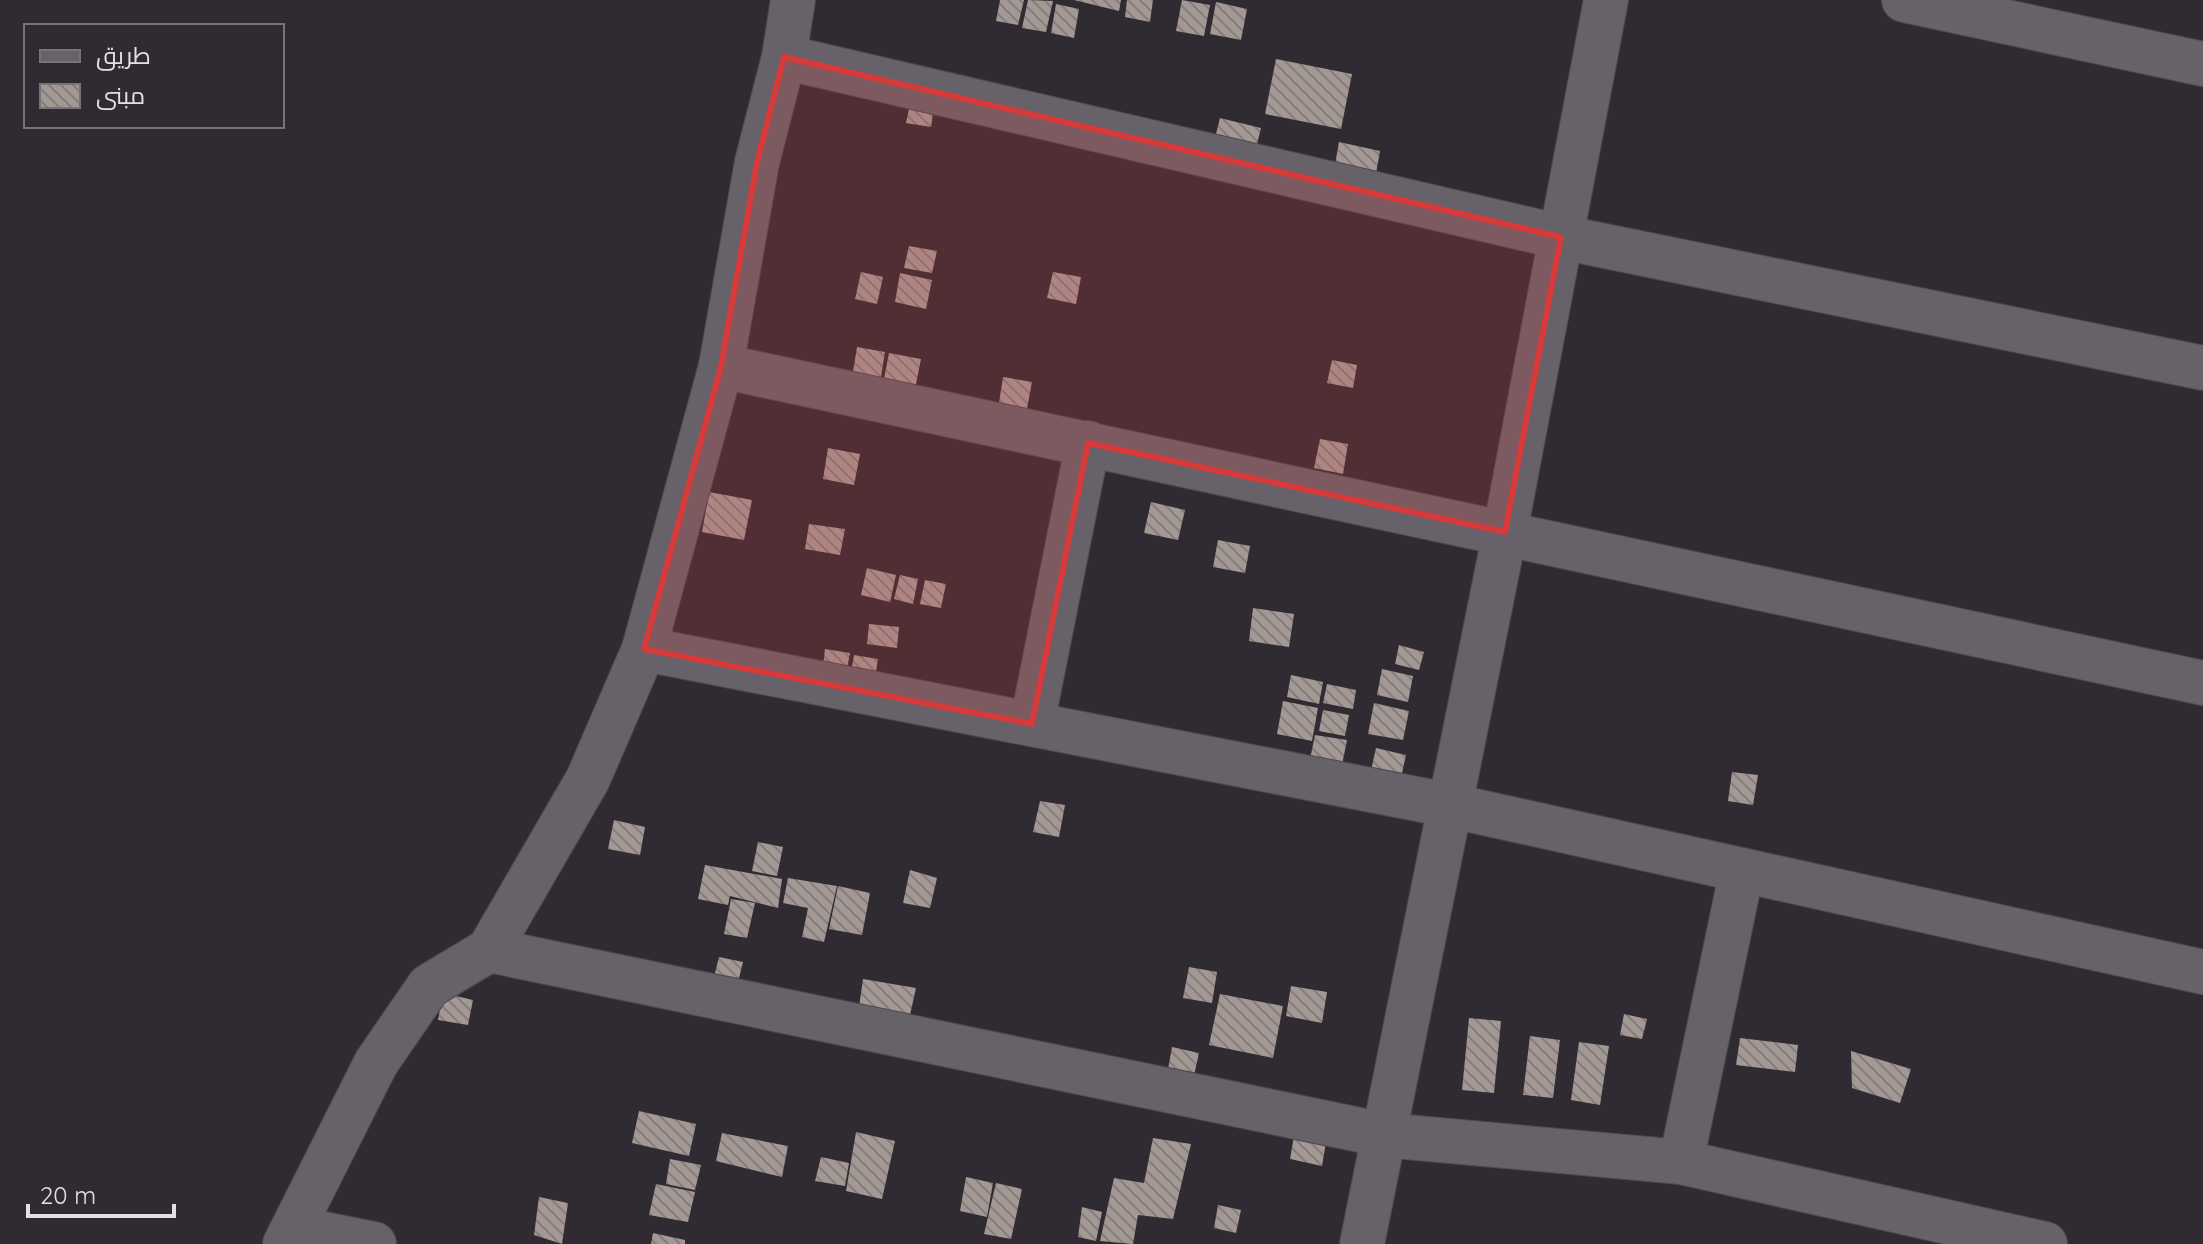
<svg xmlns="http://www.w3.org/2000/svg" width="2203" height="1244" font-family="Quicksand,Cairo,sans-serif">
<defs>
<pattern id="building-back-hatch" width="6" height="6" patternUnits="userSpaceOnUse" patternTransform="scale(2)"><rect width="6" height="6" fill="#a39894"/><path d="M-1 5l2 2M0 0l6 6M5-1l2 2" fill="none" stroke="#867e7c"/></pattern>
</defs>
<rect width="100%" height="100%" fill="#302b32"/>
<!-- building -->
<g fill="url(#building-back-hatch)">
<polygon points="1000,0 1024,0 1018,25 996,21"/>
<polygon points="1028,0 1053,1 1046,32 1022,28"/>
<polygon points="1074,0 1121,0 1119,11"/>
<polygon points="1127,0 1153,0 1150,22 1125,17"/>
<polygon points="1182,0 1210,5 1204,36 1176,31"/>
<polygon points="1216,2 1247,9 1241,40 1210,34"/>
<polygon points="1056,4 1079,9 1074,38 1051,33"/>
<polygon points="1276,59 1352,74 1341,129 1265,114"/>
<polygon points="912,95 935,100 931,127 906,123"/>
<polygon points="1220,118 1261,128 1254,156 1213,146"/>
<polygon points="1339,142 1380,151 1375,179 1334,170"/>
<polygon points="909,246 937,251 932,273 904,268"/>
<polygon points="861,272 883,277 877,304 855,299"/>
<polygon points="1053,272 1081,277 1076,304 1047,298"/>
<polygon points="900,273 932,280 926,309 895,302"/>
<polygon points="857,347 885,352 880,383 852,378"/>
<polygon points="889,353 921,359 915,389 883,384"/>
<polygon points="1332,360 1357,365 1353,388 1327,383"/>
<polygon points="1003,377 1032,382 1026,414 998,409"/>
<polygon points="1320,439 1348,444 1343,474 1314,468"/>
<polygon points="828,448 860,454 854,485 823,479"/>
<polygon points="709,492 752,500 744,540 702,532"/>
<polygon points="1151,502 1185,510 1178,540 1144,533"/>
<polygon points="809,524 845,529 840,555 805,549"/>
<polygon points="1218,540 1250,546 1245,573 1213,567"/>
<polygon points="867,568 896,575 890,602 861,595"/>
<polygon points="900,575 918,579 913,604 894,599"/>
<polygon points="925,580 946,584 941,608 920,604"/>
<polygon points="1253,608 1294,614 1289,647 1249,641"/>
<polygon points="869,624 899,627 897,648 867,644"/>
<polygon points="1399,645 1424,652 1419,670 1395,664"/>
<polygon points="825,649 850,653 845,680 822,676"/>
<polygon points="854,655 878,659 874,683 850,679"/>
<polygon points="1382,669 1413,676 1408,702 1377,695"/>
<polygon points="1291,675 1323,682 1319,704 1287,697"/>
<polygon points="1327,684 1356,690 1353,709 1323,703"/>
<polygon points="1283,701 1318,708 1312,741 1277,734"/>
<polygon points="1374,703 1409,711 1403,740 1368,734"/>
<polygon points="1323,710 1349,715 1345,736 1319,731"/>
<polygon points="1315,735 1347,740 1341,770 1309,764"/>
<polygon points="1376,748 1406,755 1400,782 1370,775"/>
<polygon points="1732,772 1758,775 1753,805 1728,801"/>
<polygon points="1040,801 1065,805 1059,837 1033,832"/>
<polygon points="614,820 645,827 640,855 608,849"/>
<polygon points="758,842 783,847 777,876 752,871"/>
<polygon points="705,865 782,879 778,908 730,896 728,905 698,899"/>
<polygon points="910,870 937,878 930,908 903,903"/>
<polygon points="788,878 837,886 824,942 802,937 808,908 783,903"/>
<polygon points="838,886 870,893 862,935 829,929"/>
<polygon points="731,899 755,903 747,938 724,934"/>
<polygon points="719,957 743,962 737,986 713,981"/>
<polygon points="1189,967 1217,972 1212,1003 1183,998"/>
<polygon points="863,979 916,988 910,1015 859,1007"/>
<polygon points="1291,986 1327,992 1322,1023 1286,1016"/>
<polygon points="443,993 473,1000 468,1025 438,1020"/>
<polygon points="1220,994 1283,1006 1273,1058 1209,1045"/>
<polygon points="1624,1014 1647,1019 1642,1039 1620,1035"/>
<polygon points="1469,1018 1501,1021 1494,1093 1462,1090"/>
<polygon points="1530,1036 1560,1040 1553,1098 1523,1095"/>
<polygon points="1740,1038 1798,1045 1795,1072 1736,1065"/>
<polygon points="1579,1042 1609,1046 1600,1105 1571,1100"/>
<polygon points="1172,1047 1199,1053 1193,1080 1167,1075"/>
<polygon points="1851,1051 1911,1069 1900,1103 1852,1088"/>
<polygon points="639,1111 696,1124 689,1156 632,1143"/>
<polygon points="856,1132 895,1141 882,1199 846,1191"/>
<polygon points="722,1133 788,1146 782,1177 716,1161"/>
<polygon points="1294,1136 1326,1142 1322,1166 1290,1159"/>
<polygon points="1153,1138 1191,1144 1173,1219 1138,1215 1133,1244 1100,1241 1114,1178 1144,1183"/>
<polygon points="821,1157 849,1163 845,1186 815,1181"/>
<polygon points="670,1159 701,1165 695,1190 666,1184"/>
<polygon points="966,1177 993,1183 987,1217 960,1211"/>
<polygon points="996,1183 1022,1189 1011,1239 984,1234"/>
<polygon points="656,1184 695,1192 688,1222 649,1215"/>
<polygon points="539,1197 568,1203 562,1244 534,1235"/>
<polygon points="1218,1205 1241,1210 1236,1233 1214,1228"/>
<polygon points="1082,1207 1102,1212 1096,1241 1078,1237"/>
<polygon points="653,1233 685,1240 685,1244 651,1244"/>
</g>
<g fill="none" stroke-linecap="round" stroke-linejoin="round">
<defs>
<g id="street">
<polyline points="784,57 1561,237 2203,368"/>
<polyline points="721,366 2203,683"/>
<polyline points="644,649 1448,805 2203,972"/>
<polyline points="1032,724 1088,443"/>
<polyline points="489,950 1384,1135 1681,1162 2045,1244"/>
<polyline points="1681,1162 1742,870"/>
<polyline points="294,1228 374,1244"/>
<polyline points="285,1244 376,1063 429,986 489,950 588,779 644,649 721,366 757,162 784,57 793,0"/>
<polyline points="1362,1244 1505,532 1606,0"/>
</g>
<polyline id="secondary" points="1904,0 2203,64"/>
</defs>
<!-- street casing -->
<use href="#street" stroke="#4d484f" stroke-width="46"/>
<!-- secondary casing -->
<use href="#secondary" stroke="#4d484f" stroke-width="46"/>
<!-- street -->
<use href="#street" stroke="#676169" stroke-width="44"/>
<!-- secondary -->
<use href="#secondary" stroke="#676169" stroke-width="44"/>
</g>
<!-- marked area -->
<path fill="#d73a3b" fill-opacity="0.2" stroke="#d73a3b" stroke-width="6" stroke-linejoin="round" d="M784 57 1561 237 1505 532 1088 443 1032 724 644 649 721 366 757 162Z"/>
<!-- legend -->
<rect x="24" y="24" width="260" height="104" fill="#302b32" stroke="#787379" stroke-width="2"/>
<rect x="40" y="50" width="40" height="12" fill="#676169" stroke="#787379" stroke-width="2"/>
<text x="96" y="64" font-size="24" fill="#e3dfe4">طريق</text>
<rect x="40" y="84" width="40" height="24" fill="url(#building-back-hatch)" stroke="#787379" stroke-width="2"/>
<text x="96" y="104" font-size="24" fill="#e3dfe4">مبنى</text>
<!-- scale -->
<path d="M28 1204v12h146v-12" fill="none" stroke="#e3dfe4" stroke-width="4"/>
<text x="40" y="1204" font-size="24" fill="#e3dfe4" stroke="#302b32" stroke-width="6" paint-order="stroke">20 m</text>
</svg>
